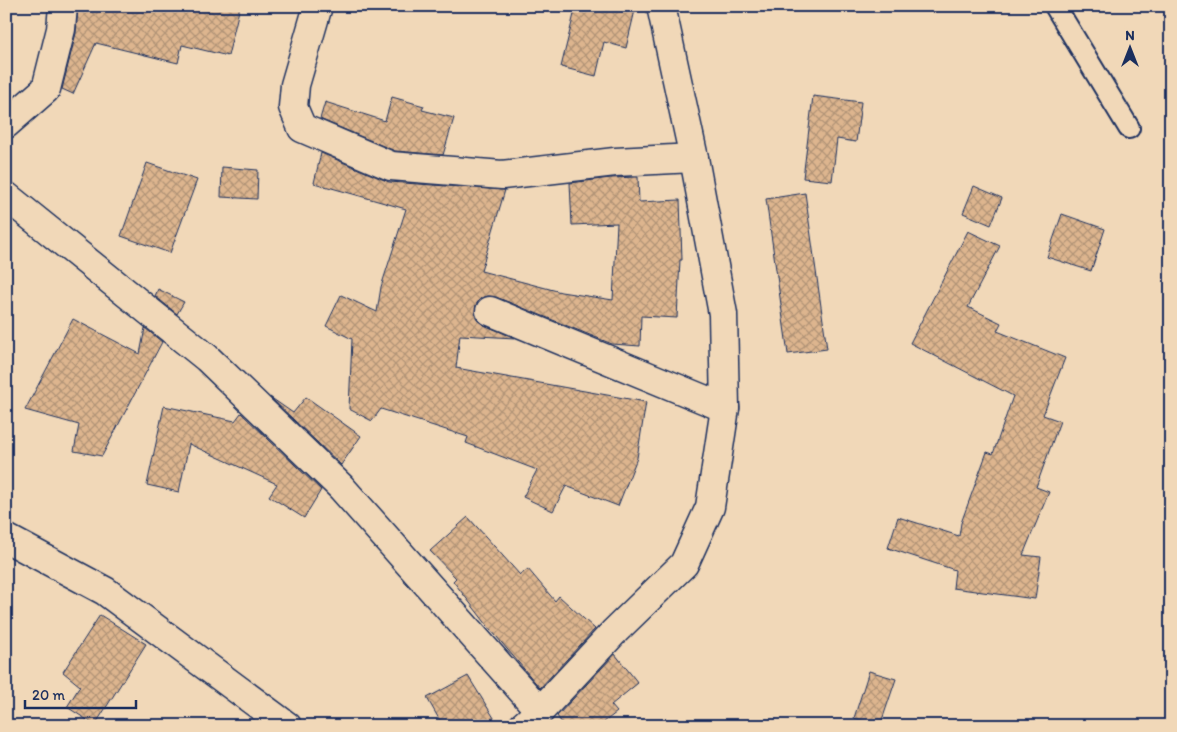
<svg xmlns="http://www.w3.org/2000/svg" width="1177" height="732" font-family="Itim,sans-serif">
<defs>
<pattern id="building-cross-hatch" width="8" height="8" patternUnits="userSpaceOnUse" patternTransform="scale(1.25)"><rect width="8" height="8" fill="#ddb58e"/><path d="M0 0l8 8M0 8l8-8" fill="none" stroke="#b29477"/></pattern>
</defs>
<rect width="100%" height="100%" fill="#f1d8b8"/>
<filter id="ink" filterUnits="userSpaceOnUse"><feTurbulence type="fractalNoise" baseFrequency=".02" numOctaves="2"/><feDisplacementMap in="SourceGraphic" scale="10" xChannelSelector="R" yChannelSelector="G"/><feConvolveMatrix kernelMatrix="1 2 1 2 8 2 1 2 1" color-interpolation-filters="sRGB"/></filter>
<g filter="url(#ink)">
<!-- building -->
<g fill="url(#building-cross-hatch)" stroke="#1b2f5e">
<polygon points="78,6 240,6 228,56 182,45 178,63 96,43 73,94 62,89 76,33"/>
<polygon points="576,6 636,6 626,48 604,42 596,76 561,67"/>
<polygon points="813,96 861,102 856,142 837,139 832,181 803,178"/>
<polygon points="392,97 424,106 422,110 454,118 443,155 395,151 320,119 325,102 385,121"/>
<polygon points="321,153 389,182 505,190 481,271 561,292 613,300 617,223 572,225 570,183 610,178 638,177 639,202 680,200 682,260 680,260 677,318 641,316 640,346 612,344 496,297 488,296 481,298 476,305 475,313 477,320 484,325 515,338 460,335 456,368 646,402 637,458 618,506 566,486 553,511 523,497 537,470 466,443 468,437 381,409 372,421 349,409 352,339 326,326 341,295 377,312 381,287 406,209 314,183"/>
<polygon points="147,163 197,180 170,253 121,236"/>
<polygon points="222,167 258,170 257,199 221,197"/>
<polygon points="974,186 1002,198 991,225 963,213"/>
<polygon points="805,193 827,349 788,354 766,199"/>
<polygon points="1062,214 1105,229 1091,271 1047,257"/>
<polygon points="968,231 1000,246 968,307 1001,323 997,331 1065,358 1043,415 1060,421 1036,487 1049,492 1023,555 1041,557 1035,599 953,588 955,570 888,548 898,517 959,536 961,523 987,452 993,454 1013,396 910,343"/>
<polygon points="158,289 184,302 177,314 155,296"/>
<polygon points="73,319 140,354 145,328 162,342 102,456 74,451 79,425 25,410"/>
<polygon points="270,397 293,413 306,397 361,436 341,465"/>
<polygon points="164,406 235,421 241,413 321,490 304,518 269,496 277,484 189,444 179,492 147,485"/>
<polygon points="468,517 520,575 528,569 555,601 559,596 595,629 540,688 491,630 453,581 456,578 430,551"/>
<polygon points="100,615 146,644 95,725 67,707 80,686 63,672"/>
<polygon points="615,654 638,683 611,705 617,712 599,726 564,726 557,716"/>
<polygon points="869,671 896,679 880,726 854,718"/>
<polygon points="468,676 499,726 443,726 427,698"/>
</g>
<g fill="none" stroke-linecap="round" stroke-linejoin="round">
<defs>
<polyline id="service" points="1055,6 1129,128"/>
<g id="minor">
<polyline points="318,6 295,85 293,107 302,128 391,166 502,175 615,162 694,158"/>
<polyline points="6,124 46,89 61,29 63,6"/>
<polyline points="6,196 207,358 341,487 540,711"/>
<polyline points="490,311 725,408"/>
<polyline points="6,538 105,591 287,726"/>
<polyline points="523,726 540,711 614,632 684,564 710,507 725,408 723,314 694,158 661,6"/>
</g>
</defs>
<!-- service casing -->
<use href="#service" stroke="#1b2f5e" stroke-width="24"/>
<!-- minor casing -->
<use href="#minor" stroke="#1b2f5e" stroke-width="31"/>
<!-- service -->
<use href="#service" stroke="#f1d8b8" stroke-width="20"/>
<!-- minor -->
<use href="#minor" stroke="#f1d8b8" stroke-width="28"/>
</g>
</g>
<!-- margin -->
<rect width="1177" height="732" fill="none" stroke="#f1d8b8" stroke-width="25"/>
<rect x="12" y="12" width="1152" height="707" fill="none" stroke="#1b2f5e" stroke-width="2" filter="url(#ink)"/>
<!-- north arrow -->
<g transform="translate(1130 48)" stroke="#f1d8b8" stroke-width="4" paint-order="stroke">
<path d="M0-4L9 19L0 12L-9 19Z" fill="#1b2f5e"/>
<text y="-8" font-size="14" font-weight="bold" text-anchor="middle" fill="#1b2f5e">N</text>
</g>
<!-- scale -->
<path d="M25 700v8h111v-8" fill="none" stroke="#1b2f5e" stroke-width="2.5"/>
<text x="32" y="700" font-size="15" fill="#1b2f5e" stroke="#f1d8b8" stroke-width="4" paint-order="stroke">20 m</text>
</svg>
